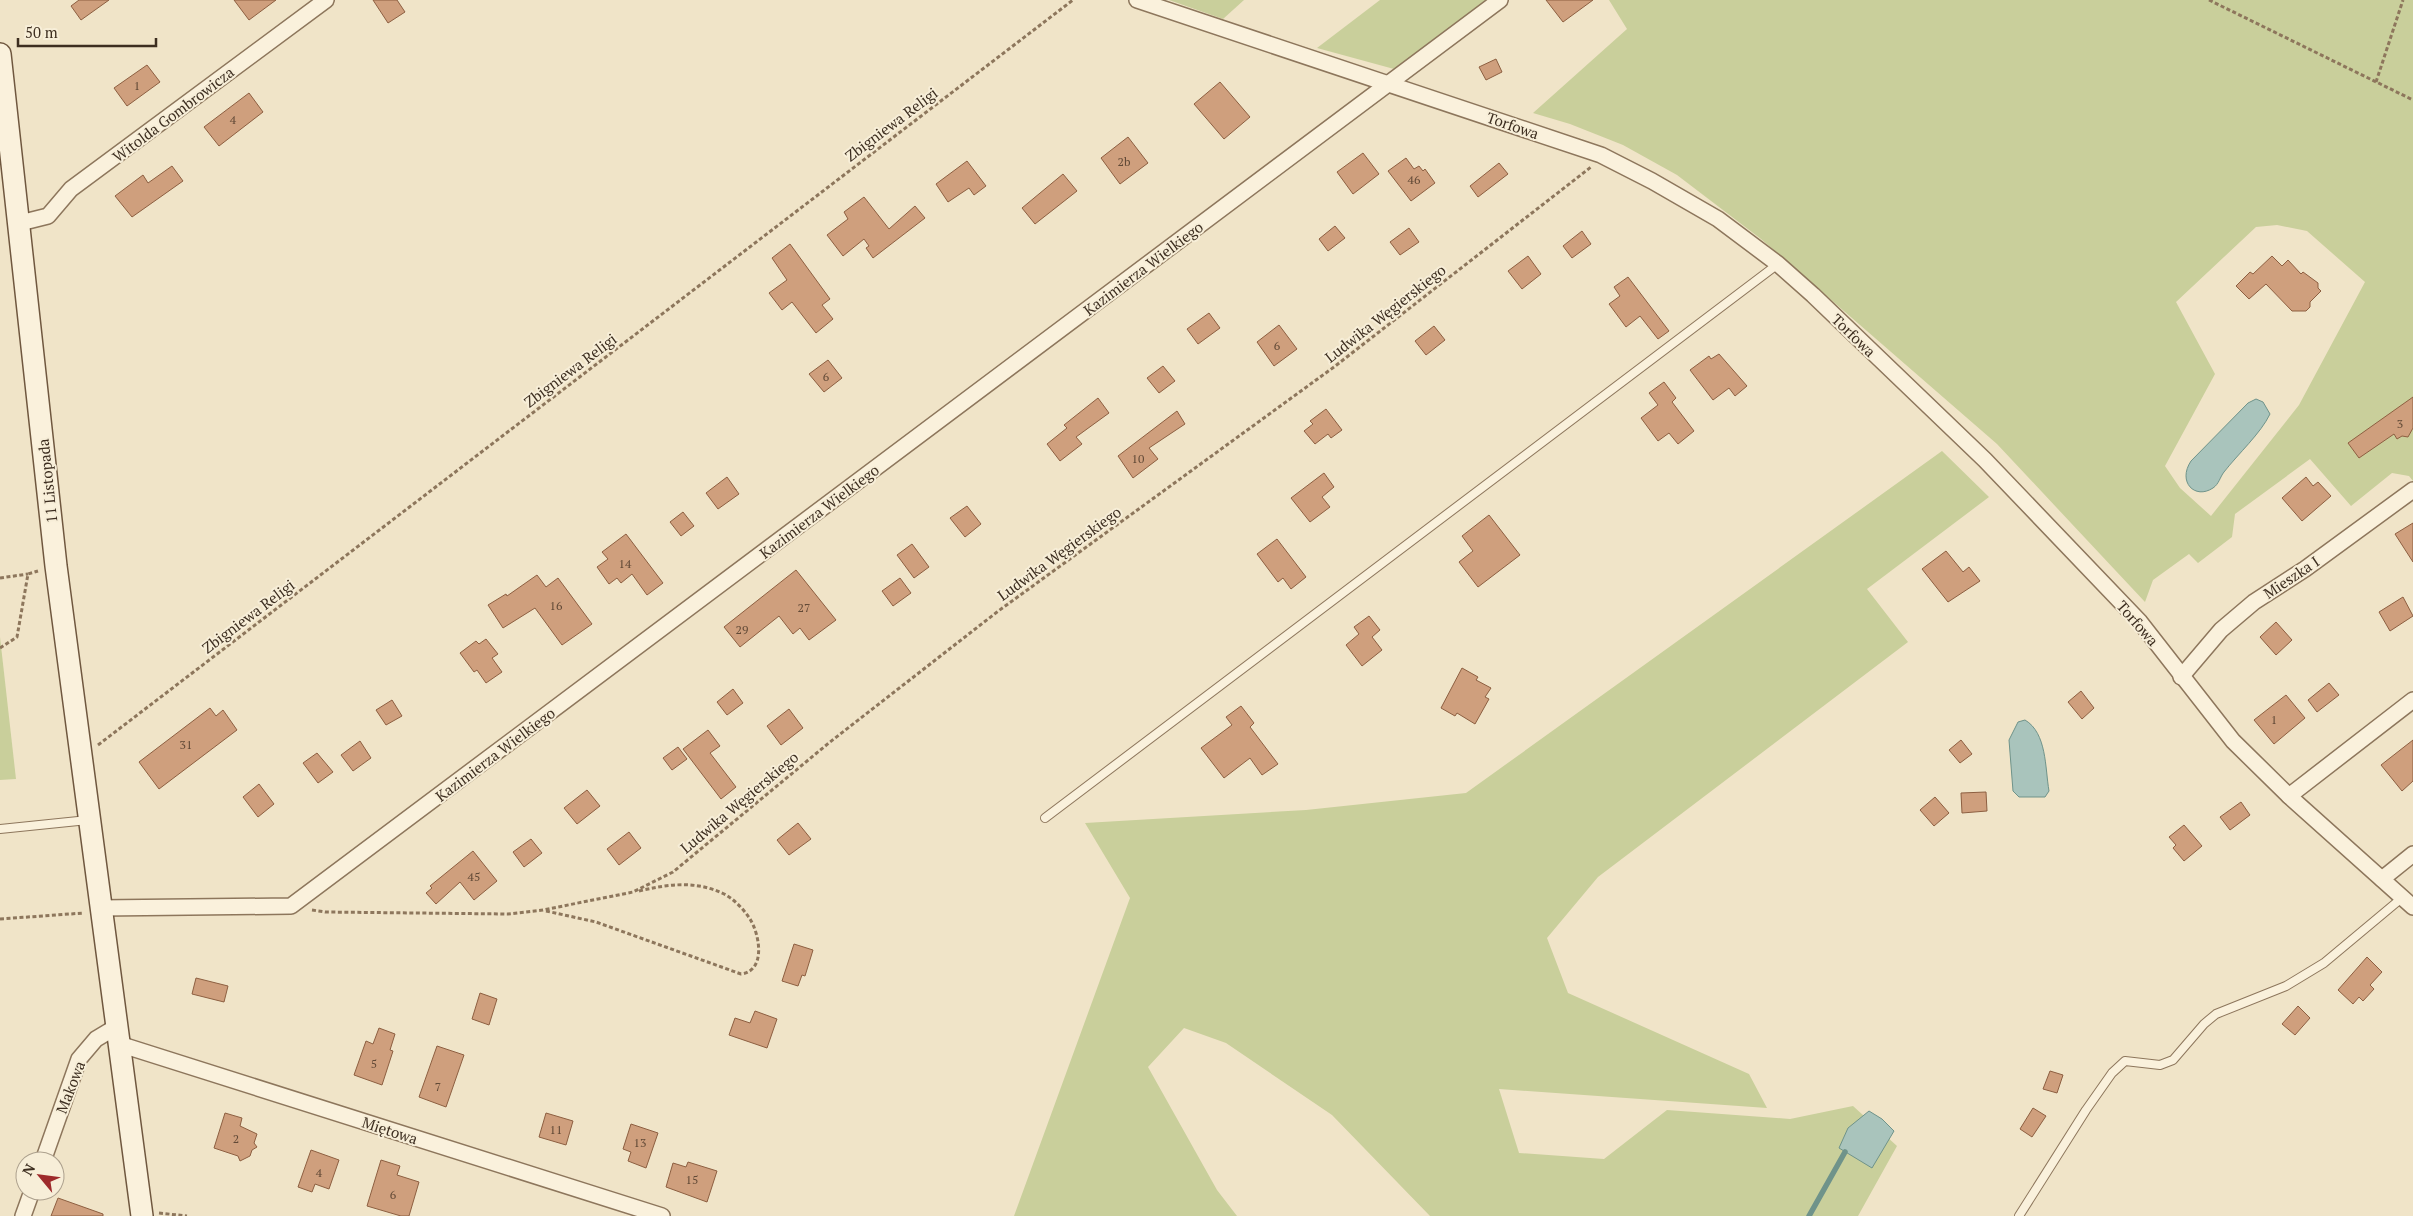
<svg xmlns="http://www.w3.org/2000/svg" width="2413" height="1216" font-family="'PT Serif',serif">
<rect width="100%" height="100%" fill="#f0e4c8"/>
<!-- green -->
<g fill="#c9cf9b" fill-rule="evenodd">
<polygon points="1169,0 1244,0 1223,19"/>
<polygon points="1380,0 1488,0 1394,69 1317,48"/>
<path d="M1609 0H2413V481L2409 476 2392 473 2351 506 2310 459 2235 514 2232 537 2198 563 2189 554 2153 580 2145 602 1997 444 1761 239 1677 175 1623 145 1570 124 1533 113 1627 29ZM2277 225 2307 231 2365 282 2299 405 2211 516 2180 488 2165 466 2215 374 2176 302 2256 227Z"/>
<polygon points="1942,451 1989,497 1867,589 1908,642 1598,877 1547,938 1568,993 1749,1074 1767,1108 1499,1089 1519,1153 1604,1159 1667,1110 1790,1119 1853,1106 1897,1146 1858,1216 1430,1216 1332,1115 1226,1043 1184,1028 1148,1067 1217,1190 1237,1216 1014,1216 1130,898 1085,823 1306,810 1466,793"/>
<polygon points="0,637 16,779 0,780"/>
</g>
<!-- water -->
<g fill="#a9c4bc" stroke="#6f938a">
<path d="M2256 399 2263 402 2270 414C2261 433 2238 454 2224 472 2220 477 2219 484 2213 488 2195 500 2177 482 2191 461L2248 403Z"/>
<path d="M2025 720C2047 733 2045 768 2049 791L2045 797H2019L2013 791 2009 740 2018 722Z"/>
<polygon points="1869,1111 1882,1119 1894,1131 1872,1168 1839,1148 1848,1128"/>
</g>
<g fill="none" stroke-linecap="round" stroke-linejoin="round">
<!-- stream -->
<polyline stroke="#6f938a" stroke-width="5.5" points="1809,1216 1845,1152"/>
</g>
<!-- building -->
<g fill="#cf9f7d" stroke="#8d5f41">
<polygon points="79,0 109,0 81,20 71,6"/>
<polygon points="234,0 276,0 249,20"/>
<polygon points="373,0 397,0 405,12 388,23"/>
<polygon points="1546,0 1593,0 1563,22"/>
<polygon points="1496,59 1502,72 1486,80 1479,67"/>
<polygon points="147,65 160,82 127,106 114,88"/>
<polygon points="1220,82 1250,117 1224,139 1194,104"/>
<polygon points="249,93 263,112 219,146 204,127"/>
<polygon points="1128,137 1148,163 1120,184 1101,158"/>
<polygon points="1363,153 1379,174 1353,194 1337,172"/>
<polygon points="1406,158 1414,169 1419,166 1423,171 1425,169 1435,183 1411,201 1388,171"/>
<polygon points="967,161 986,186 974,195 969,188 948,202 936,184"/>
<polygon points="1499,163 1508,174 1478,197 1470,186"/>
<polygon points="172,166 183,181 132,217 115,196 143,175 148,183"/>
<polygon points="1063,174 1077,191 1035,224 1022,208"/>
<polygon points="864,197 889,229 915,206 925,218 873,258 866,248 869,246 864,239 843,256 827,235 848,219 844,212"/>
<polygon points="1335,226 1345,238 1328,251 1319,239"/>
<polygon points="1409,228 1419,242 1400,255 1390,242"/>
<polygon points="1582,231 1591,244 1572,258 1563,246"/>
<polygon points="790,244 830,299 822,305 833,319 816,333 792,302 782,310 769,293 787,280 772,258"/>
<polygon points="1528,256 1541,274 1522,289 1508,271"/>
<polygon points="2272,256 2282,266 2288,260 2301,274 2303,272 2318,283 2318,288 2321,291 2310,302 2310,307 2306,311 2292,311 2266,284 2249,299 2236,286 2250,272 2253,274"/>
<polygon points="1628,277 1669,331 1658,339 1640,316 1626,327 1609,304 1620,296 1614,287"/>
<polygon points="1209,313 1220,328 1198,344 1187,329"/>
<polygon points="1279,325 1297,349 1274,366 1257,342"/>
<polygon points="1434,326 1445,340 1426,355 1415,341"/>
<polygon points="1719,354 1747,386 1735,396 1729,388 1713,400 1690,370 1709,356 1711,359"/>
<polygon points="828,360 842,378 824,392 809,374"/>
<polygon points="1163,366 1175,381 1159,393 1147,378"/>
<polygon points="1664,382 1676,398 1672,402 1694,431 1678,444 1669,433 1658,441 1641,418 1658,405 1649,393"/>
<polygon points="2413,397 2413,428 2408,437 2402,436 2397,439 2394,434 2359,458 2348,443"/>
<polygon points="1098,398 1109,413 1076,437 1082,444 1060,461 1047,444 1067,428 1064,425"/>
<polygon points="1326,409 1342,430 1331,438 1328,434 1315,444 1304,431 1313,424 1310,421"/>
<polygon points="1177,411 1185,424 1149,448 1158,459 1133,478 1118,456"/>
<polygon points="1324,473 1334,487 1322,497 1330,507 1310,522 1291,498"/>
<polygon points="727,477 739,494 718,509 706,493"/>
<polygon points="2306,477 2313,486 2318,482 2331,496 2302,521 2282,498"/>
<polygon points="967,506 981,524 965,537 950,518"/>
<polygon points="683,512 694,526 681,536 670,522"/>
<polygon points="1489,515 1520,555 1478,587 1459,562 1473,551 1462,536"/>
<polygon points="2413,523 2413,562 2395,534"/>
<polygon points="626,534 663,583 647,595 632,574 621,583 617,578 609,584 597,567 608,559 602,552"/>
<polygon points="1277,539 1306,577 1291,589 1283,578 1278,582 1257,554"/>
<polygon points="912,544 929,567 914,578 897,555"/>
<polygon points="1946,551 1963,572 1969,567 1980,581 1948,602 1922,569"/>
<polygon points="796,570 836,620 809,640 800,628 793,634 779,616 740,647 724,627"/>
<polygon points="537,575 546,587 558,578 592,624 562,645 535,608 503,628 488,605 506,594 507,596"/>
<polygon points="900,578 911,593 893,606 882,591"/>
<polygon points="2403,597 2413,616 2390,631 2379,612"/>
<polygon points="1369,616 1380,630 1372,637 1382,650 1362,666 1346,645 1359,634 1354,627"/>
<polygon points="2276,622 2292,640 2276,655 2260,637"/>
<polygon points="486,639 498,654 492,658 502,672 486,683 477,670 474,672 460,653 476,641 479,644"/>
<polygon points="1462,668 1478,677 1476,680 1491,688 1485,697 1489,699 1475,724 1457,713 1455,716 1441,708"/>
<polygon points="2329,683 2339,695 2317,712 2308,700"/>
<polygon points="733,689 743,703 727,715 717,702"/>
<polygon points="2081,691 2094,708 2082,719 2068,702"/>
<polygon points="2286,695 2305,718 2274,744 2254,720"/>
<polygon points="392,700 402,716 386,725 376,710"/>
<polygon points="1241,706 1254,723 1250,727 1278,764 1262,775 1250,758 1224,778 1201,748 1232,725 1226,717"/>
<polygon points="210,708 216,716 223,710 237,730 159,789 139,762"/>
<polygon points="789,709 803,728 781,745 767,726"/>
<polygon points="708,730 720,746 710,753 736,787 721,799 683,749"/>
<polygon points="1961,740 1972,754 1960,763 1949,750"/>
<polygon points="2413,740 2413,781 2402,791 2381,765"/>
<polygon points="360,741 371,758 353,771 341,755"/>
<polygon points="678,747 687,759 672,770 663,758"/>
<polygon points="317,753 333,772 318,783 303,763"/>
<polygon points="259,784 274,804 258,817 243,797"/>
<polygon points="587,790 600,806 577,824 564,808"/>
<polygon points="1986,792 1987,811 1962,813 1961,793"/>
<polygon points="1935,797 1949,813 1934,826 1920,810"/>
<polygon points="2241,802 2250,815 2230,830 2220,817"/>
<polygon points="798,823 811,839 789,855 777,840"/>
<polygon points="2184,825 2202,846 2184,861 2173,848 2176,845 2169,837"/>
<polygon points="629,832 641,848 619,865 607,849"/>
<polygon points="531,839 542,853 524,867 513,852"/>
<polygon points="473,851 497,881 474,900 460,882 436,904 426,893 432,888 430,886"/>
<polygon points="794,944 813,950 805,976 802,975 798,986 782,981"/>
<polygon points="2367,957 2382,972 2370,985 2374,989 2363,1001 2359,997 2353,1004 2338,990"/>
<polygon points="196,978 228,986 224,1002 192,994"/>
<polygon points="480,993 497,999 489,1025 472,1019"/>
<polygon points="2298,1006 2310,1018 2295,1035 2282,1024"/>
<polygon points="755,1011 777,1019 767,1048 729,1035 735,1018 750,1023"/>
<polygon points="379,1028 395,1034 390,1050 393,1051 382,1085 354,1075 366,1041 373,1044"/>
<polygon points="437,1046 464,1055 446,1107 419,1097"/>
<polygon points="2050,1071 2063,1075 2057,1093 2043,1089"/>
<polygon points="2033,1108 2046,1116 2032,1137 2020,1129"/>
<polygon points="225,1113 242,1118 240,1126 257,1134 254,1143 257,1147 252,1150 250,1156 240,1161 238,1156 214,1148"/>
<polygon points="546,1113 573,1121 566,1145 539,1137"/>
<polygon points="631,1124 658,1133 646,1168 628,1161 631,1152 623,1149"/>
<polygon points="311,1150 339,1160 329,1189 315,1184 312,1192 298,1187"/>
<polygon points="381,1160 400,1166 397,1175 419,1182 409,1216 401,1216 367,1206"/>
<polygon points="688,1162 717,1171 707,1202 666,1187 673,1163 686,1167"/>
<polygon points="58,1198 103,1214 103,1216 51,1216"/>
</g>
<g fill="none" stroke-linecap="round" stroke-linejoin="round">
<defs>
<g id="lane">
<polyline points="1045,818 1778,264"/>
<polyline points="0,829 88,820"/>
<polyline points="2019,1216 2086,1110 2112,1073 2125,1061 2160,1065 2173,1060 2204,1024 2216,1014 2286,986 2324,963 2403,897"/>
</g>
<g id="street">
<polyline points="1137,0 1601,155 1652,181 1718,219 1778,264 1813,295 1985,460 2140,622 2233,741 2289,796 2413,907"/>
<polyline points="20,223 48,216 71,189 326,0"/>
<polyline points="2181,677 2221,630 2254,602 2305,569 2413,490"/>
<polyline points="2289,796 2413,700"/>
<polyline points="2382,879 2413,854"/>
<polyline points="100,908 291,906 1500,0"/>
<polyline points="119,1044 662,1216"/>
<polyline points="43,1161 79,1059 96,1039 116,1027"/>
<polyline points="23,1216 32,1191"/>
</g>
<polyline id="secondary" points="0,54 56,566 142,1216"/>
</defs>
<!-- lane casing -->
<use href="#lane" stroke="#8d765c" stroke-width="10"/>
<!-- street casing -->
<use href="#street" stroke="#8d765c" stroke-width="18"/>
<!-- secondary casing -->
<use href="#secondary" stroke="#6f573f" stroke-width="24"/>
<!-- path -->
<g stroke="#8d765c" stroke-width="3" stroke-dasharray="4 2.5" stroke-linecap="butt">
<polyline points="2209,0 2413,100"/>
<polyline points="2376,82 2403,0"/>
<polyline points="0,578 28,574"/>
<polyline points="0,648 17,637 28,574 38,571"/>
<polyline points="98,745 1073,0"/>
<polyline points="312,910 325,912 508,914 543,910 633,892 673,872 830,742 997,612 1334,367 1591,167"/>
<path d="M546 911 596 922 741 974C766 971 760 935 750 919 744 910 736 901 726 895 697 880 669 884 639 891"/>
<polyline points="0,919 84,913"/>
<polyline points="159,1213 187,1216"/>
</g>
<!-- lane -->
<use href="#lane" stroke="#faf1dc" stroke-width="8"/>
<!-- street -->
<use href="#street" stroke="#faf1dc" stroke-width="15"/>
<!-- secondary -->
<use href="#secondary" stroke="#faf1dc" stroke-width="21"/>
</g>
<g text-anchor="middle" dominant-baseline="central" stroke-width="4" stroke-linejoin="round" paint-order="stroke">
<!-- number labels -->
<g font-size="12" fill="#624a37">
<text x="137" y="85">1</text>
<text x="233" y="119">4</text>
<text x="1124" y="161">2b</text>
<text x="1414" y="179">46</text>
<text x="1277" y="345">6</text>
<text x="826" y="376">6</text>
<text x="2400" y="423">3</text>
<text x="1138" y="458">10</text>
<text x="625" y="563">14</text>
<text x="556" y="605">16</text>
<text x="804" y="607">27</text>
<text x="742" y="629">29</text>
<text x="2274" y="719">1</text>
<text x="186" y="744">31</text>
<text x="474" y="876">45</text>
<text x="374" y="1063">5</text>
<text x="438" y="1086">7</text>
<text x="556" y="1129">11</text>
<text x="236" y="1138">2</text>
<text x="640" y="1142">13</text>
<text x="319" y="1172">4</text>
<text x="692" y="1179">15</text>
<text x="393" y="1194">6</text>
</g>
<!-- street labels -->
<g font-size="15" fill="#3d2e20" stroke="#f7eed8">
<text transform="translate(173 114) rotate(-37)">Witolda Gombrowicza</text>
<text transform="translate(891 124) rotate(-37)">Zbigniewa Religi</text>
<text transform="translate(1513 125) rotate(19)">Torfowa</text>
<text transform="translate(1143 268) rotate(-37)">Kazimierza Wielkiego</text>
<text transform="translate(1385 313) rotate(-38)">Ludwika Węgierskiego</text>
<text transform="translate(1854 335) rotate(44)">Torfowa</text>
<text transform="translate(570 370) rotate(-37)">Zbigniewa Religi</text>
<text transform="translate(47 481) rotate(-96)">11 Listopada</text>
<text transform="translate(819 511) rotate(-37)">Kazimierza Wielkiego</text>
<text transform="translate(1059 553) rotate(-36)">Ludwika Węgierskiego</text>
<text transform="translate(2291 577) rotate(-34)">Mieszka I</text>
<text transform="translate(248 616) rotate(-37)">Zbigniewa Religi</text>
<text transform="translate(2138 623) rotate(49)">Torfowa</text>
<text transform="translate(495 754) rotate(-37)">Kazimierza Wielkiego</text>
<text transform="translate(739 802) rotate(-40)">Ludwika Węgierskiego</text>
<text transform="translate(70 1087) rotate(-69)">Makowa</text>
<text transform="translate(390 1130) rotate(18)">Miętowa</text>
</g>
</g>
<!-- north arrow -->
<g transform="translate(40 1176) rotate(299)"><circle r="24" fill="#f7eed8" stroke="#ada18e"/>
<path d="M0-4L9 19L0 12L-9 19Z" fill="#9e2a2b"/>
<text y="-8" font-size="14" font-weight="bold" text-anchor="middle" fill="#3d2e20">N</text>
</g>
<!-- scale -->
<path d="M18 38v8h138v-8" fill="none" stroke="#3d2e20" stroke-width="2.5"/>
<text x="25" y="38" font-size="15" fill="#3d2e20" stroke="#f7eed8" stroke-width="4" paint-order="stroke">50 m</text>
</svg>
